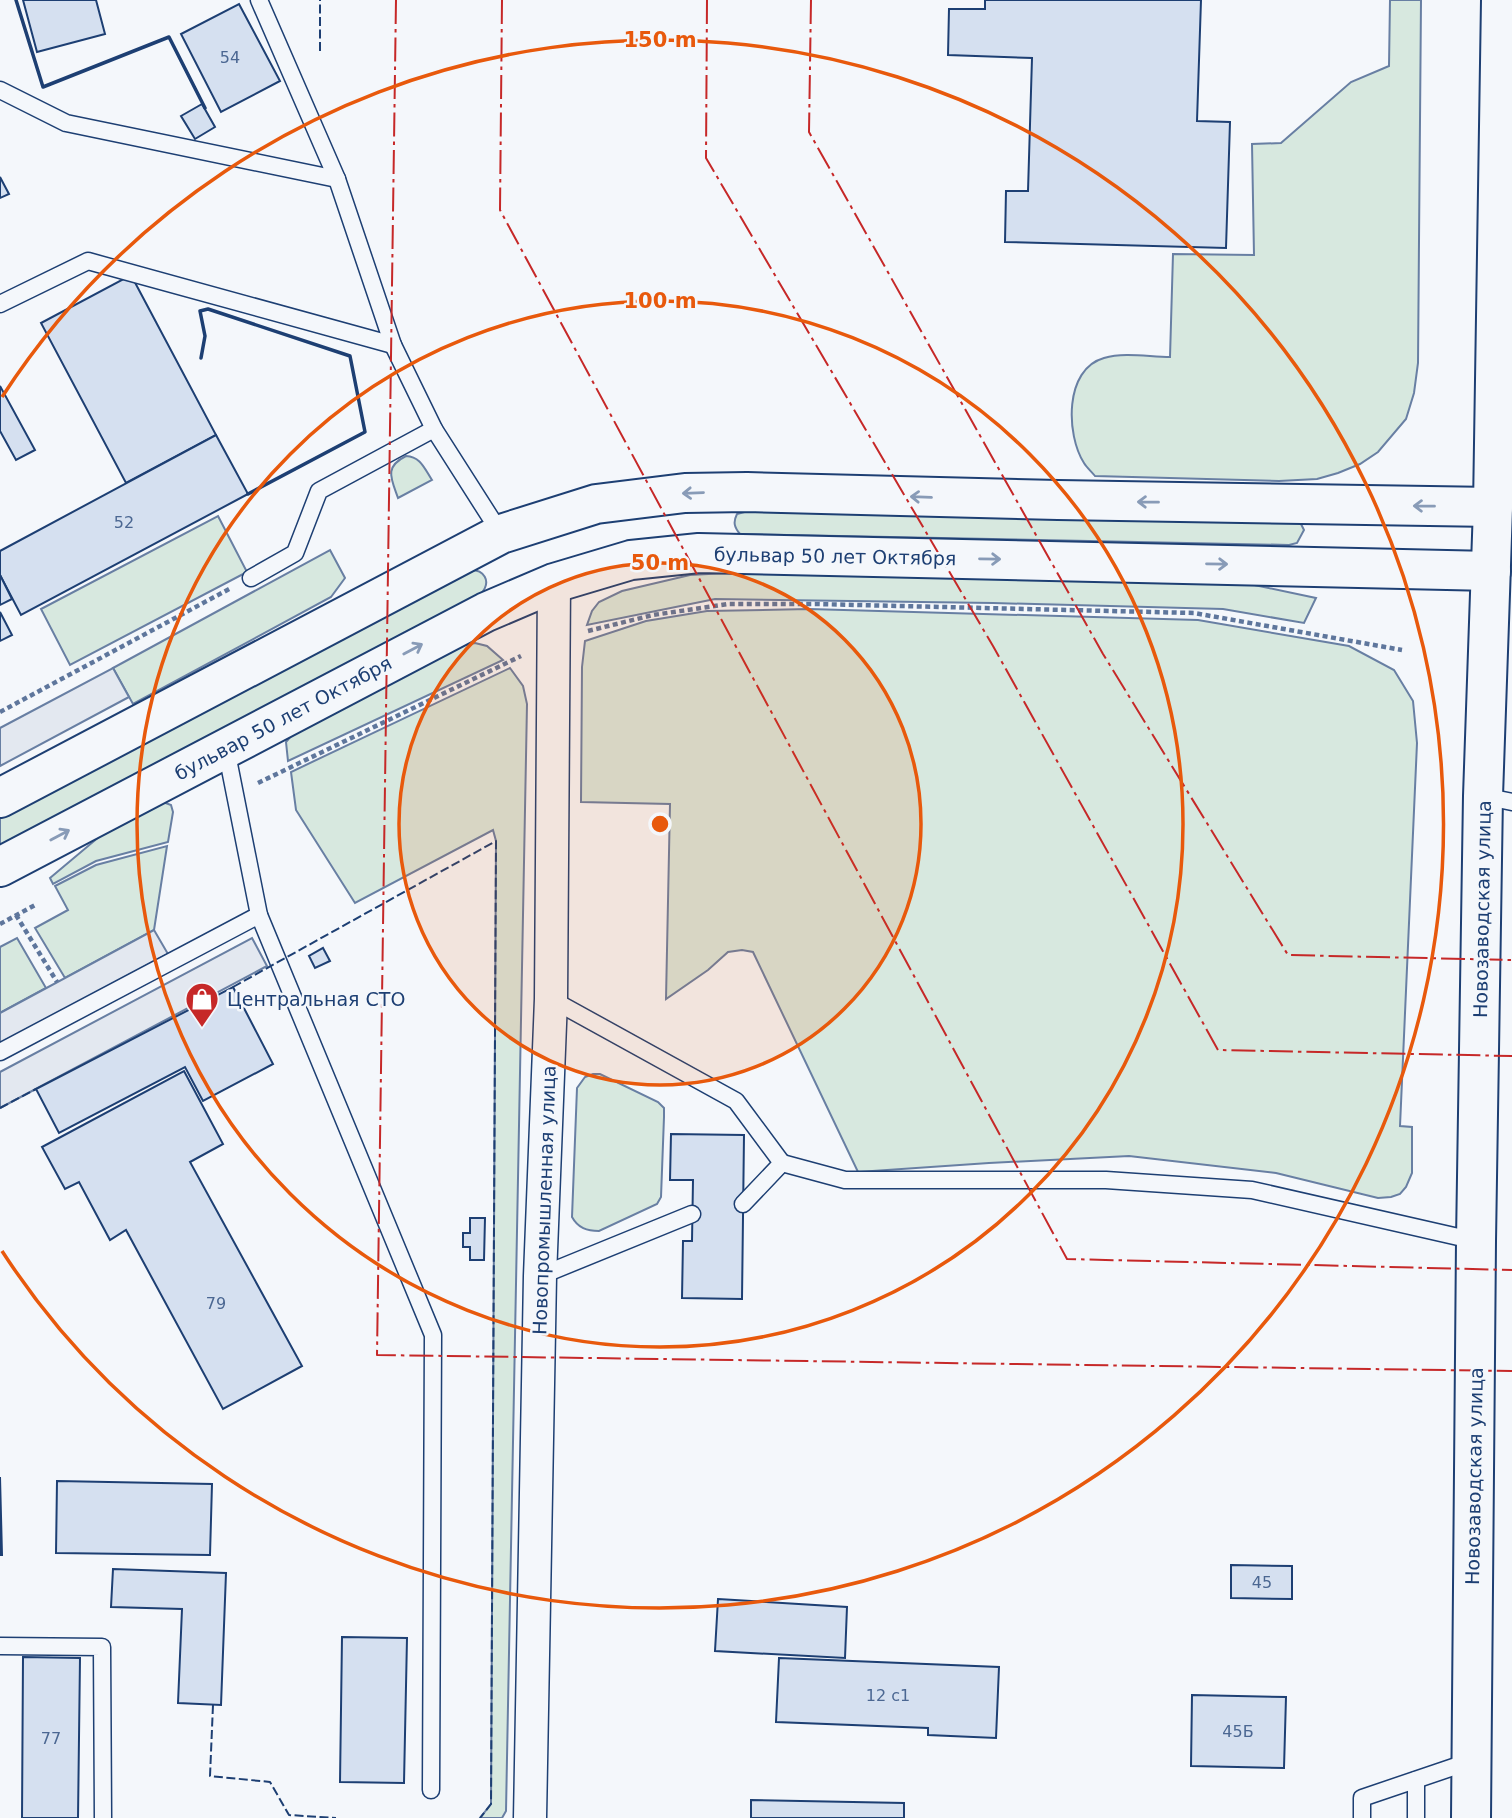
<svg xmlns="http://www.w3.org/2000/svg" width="1512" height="1818" font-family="'DejaVu Sans',sans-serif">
<rect width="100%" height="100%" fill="#f4f7fb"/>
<!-- green -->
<g fill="#d7e8df" stroke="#687fa3" stroke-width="2">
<path d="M1390 0H1421L1418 363 1414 393 1406 419 1378 452 1360 464 1338 473 1317 479 1279 481 1095 476C1092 472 1087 468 1084 463 1066 435 1064 369 1104 358 1125 352 1149 357 1170 357L1173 254 1254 255 1252 144 1281 143 1351 82 1389 66Z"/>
<path d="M406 456C421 457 424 468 432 480L398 498C391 478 384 467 406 456Z"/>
<path d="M752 510 1295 520 1301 524 1304 530 1297 543 1289 545 740 534C734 527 733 522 737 514Z"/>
<polygon points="218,516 247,572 70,665 41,609"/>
<polygon points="330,550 345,578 331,597 133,704 113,668"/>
<path d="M469 570C484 569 492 581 481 594L0 848V817Z"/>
<polygon points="764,571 1226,579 1316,598 1304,623 1223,609 993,603 715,599 587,625 592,611 599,602 622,591 690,575"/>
<polygon points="809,609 1198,620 1349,646 1394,670 1413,701 1417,743 1400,1126 1412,1127 1412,1173 1406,1187 1400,1194 1391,1197 1378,1198 1276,1173 1129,1156 989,1163 858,1172 753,952 742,950 728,952 708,970 666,999 670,804 581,802 582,667 585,641 646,621 707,611"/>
<polygon points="475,643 487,646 503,660 288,761 286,742 291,736 461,646"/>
<polygon points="510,668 523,686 527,704 506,1811 502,1818 480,1818 491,1804 496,841 493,830 355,903 296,810 291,772"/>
<polygon points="163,802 171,805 173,812 168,842 96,861 53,884 50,878 100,836"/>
<polygon points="167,846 154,930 65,978 35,928 68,910 55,886 96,865"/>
<polygon points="17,938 46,988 0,1013 0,947"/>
<path d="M593 1074H600L658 1102 664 1108V1117L661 1197 657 1204 599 1231C587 1231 578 1228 572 1217L577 1088 585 1077Z"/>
</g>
<!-- parking -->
<g fill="#e3e8f0" stroke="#687fa3" stroke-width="2">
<polygon points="113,668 129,697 0,766 0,728"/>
<polygon points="154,930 168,954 0,1044 0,1013"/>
<polygon points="252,938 267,966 0,1108 0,1072"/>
</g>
<!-- building -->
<g fill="#d5e0f0" stroke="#1d3f73" stroke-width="2">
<polygon points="23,0 96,0 105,34 37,52"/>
<polygon points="985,0 1201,0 1197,121 1230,122 1226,248 1005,242 1006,191 1028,191 1032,58 948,55 949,9 985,9"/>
<polygon points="239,4 280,81 221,112 181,34"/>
<polygon points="202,104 215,127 195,139 181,116"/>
<polygon points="0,177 9,194 0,198"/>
<polygon points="131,275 216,435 126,483 41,323"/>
<polygon points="0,386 35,450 16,460 0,431"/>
<polygon points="216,435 248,494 21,615 0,575 0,551"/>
<polygon points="0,575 12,599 0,605"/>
<polygon points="0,612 12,635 0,641"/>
<polygon points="323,948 330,961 315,968 309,956"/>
<polygon points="233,987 273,1064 203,1101 185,1067 59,1133 36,1089"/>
<polygon points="184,1071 223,1144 190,1162 302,1366 223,1409 126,1230 110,1240 79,1182 65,1189 42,1147"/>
<polygon points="671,1134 744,1135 742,1299 682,1298 683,1241 692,1241 693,1180 670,1180"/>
<polygon points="470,1218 485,1218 484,1260 470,1260 470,1247 463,1247 463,1233 470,1233"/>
<polygon points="0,1477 2,1555 0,1555"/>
<polygon points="57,1481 212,1484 210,1555 56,1553"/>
<polygon points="1231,1565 1292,1566 1292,1599 1231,1598"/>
<polygon points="113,1569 226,1573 221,1705 178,1703 182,1609 111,1607"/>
<polygon points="718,1599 847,1607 845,1658 715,1651"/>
<polygon points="342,1637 407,1638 404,1783 340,1782"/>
<polygon points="23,1657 80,1658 78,1818 22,1818"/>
<polygon points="779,1658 999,1667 996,1738 928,1735 928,1728 776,1722"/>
<polygon points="1192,1695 1286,1697 1284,1768 1191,1766"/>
<polygon points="751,1800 904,1803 904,1818 751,1818"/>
</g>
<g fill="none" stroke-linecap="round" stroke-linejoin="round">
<defs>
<g id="service">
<polyline points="259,0 337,179 393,345 434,429 501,534"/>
<polyline points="0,90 66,123 337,179"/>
<polyline points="0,304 88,261 393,345"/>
<polyline points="251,578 295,553 319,491 434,429"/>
<polyline points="1483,796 1512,802"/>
<polyline points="259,915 433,1335 431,1790"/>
<polyline points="551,999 736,1101 782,1163 743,1204"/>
<polyline points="0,1052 259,915 226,749"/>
<polyline points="782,1163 845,1180 1106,1180 1252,1190 1476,1241"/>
<polyline points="540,1276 692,1214"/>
<polyline points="0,1646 102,1647 103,1818"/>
<polyline points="1416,1780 1416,1818"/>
<polyline points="1362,1818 1362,1798 1471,1761"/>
</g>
<polyline id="minor" points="530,1818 540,1276 551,999 554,583"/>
<g id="primary">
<polyline points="0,798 501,534 596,504 685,493 747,492 1058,500 1493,507"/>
<polyline points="0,867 486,612 554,583 631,560 699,553 1491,571"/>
<polyline points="1471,1818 1476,1241 1483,796 1493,507 1501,0"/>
</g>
</defs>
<!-- service casing -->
<use href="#service" stroke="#1d3f73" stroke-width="19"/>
<!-- minor casing -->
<use href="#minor" stroke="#1d3f73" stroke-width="35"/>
<!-- primary casing -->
<use href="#primary" stroke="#1d3f73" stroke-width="42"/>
<!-- path -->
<g stroke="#5e769c" stroke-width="4.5" stroke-dasharray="5 3.5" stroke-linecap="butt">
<polyline points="588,631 653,615 728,604 816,604 1194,613 1402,650"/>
<polyline points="0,712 231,588"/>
<polyline points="258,783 521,656"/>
<polyline points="16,915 57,982"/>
<polyline points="0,924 37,904"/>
</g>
<!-- service -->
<use href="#service" stroke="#f4f7fb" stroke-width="16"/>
<!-- minor -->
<use href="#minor" stroke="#f4f7fb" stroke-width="32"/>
<!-- primary -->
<use href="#primary" stroke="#f4f7fb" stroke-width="38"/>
<!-- fence -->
<g stroke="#1d3f73" stroke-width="2" stroke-dasharray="9 3.5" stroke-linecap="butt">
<polyline points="320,51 320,0"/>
<polyline points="233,987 496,841 491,1804 480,1818"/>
<polyline points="0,1108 36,1089"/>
<polyline points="213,1705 210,1776 270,1782 289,1815 336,1818"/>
</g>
<!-- wall -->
<g stroke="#1d3f73" stroke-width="3.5">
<polyline points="16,0 43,87 169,37 205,108"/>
<polyline points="201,358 205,336 200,311 208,309 350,356 365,432 248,494"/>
</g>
<!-- power -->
<g stroke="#c62828" stroke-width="2" stroke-dasharray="24 5 3.5 5" stroke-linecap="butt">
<polyline points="396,0 377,1355 1512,1371"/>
<polyline points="502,0 500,210 1067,1259 1512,1270"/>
<polyline points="707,0 706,158 993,646 1218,1050 1512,1056"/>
<polyline points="811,0 809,132 1103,654 1288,955 1512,960"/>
</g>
</g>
<!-- one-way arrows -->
<defs><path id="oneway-shaft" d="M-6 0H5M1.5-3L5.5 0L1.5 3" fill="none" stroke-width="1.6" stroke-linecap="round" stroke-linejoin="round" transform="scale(1.75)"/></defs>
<g stroke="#889bb7">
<use href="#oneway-shaft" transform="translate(693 493) rotate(178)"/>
<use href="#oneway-shaft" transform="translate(921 497) rotate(-178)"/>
<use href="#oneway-shaft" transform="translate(1148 502) rotate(-179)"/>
<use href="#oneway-shaft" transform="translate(1424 506) rotate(-179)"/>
<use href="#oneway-shaft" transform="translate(990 559) rotate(1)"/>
<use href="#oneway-shaft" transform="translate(1217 564) rotate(1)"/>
<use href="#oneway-shaft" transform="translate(413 649) rotate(-28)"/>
<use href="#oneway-shaft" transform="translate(60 835) rotate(-28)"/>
</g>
<!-- distance rings -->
<circle cx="660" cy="824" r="261" fill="#e8590c" fill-opacity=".12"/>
<g fill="none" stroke="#e8590c" stroke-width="3.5">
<circle cx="660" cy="824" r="261"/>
<circle cx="660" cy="824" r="523"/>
<path d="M2 397A784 784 0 1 1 2 1251"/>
</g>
<!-- icons -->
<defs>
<symbol id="shop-pin" viewBox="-11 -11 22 30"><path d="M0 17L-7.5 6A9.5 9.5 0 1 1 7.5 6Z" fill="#c62828" stroke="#f4f7fb"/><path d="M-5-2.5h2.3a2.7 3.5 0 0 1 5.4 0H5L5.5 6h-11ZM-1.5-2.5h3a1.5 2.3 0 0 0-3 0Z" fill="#fff"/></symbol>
</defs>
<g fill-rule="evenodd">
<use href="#shop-pin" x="183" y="980" width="38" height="52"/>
</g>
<g text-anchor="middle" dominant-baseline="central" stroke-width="5" stroke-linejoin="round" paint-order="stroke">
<!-- number labels -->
<g font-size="16" fill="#4b6792">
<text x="230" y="57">54</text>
<text x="124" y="522">52</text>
<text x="216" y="1303">79</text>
<text x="1262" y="1582">45</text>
<text x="888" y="1695">12 c1</text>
<text x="1238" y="1731">45Б</text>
<text x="51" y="1738">77</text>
</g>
<!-- street labels -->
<g font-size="19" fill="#1d3f73" stroke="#f4f7fb">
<text transform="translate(835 556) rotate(1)">бульвар 50 лет Октября</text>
<text transform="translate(283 718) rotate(-28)">бульвар 50 лет Октября</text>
<text transform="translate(1482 909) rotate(-89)">Новозаводская улица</text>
<text transform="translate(544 1200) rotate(-88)">Новопромышленная улица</text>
<text transform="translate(1474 1476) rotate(-89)">Новозаводская улица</text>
</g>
<!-- poi labels -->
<g font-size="19" fill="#1d3f73" stroke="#f4f7fb" text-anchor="start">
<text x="227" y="999">Центральная СТО</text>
</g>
</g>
<circle cx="660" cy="824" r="10" fill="#e8590c" stroke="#f4f7fb" stroke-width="3.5"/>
<g font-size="21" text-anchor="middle" font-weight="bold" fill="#e8590c" stroke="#f4f7fb" stroke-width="5" stroke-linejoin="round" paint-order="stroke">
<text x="660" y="47">150 m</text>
<text x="660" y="308">100 m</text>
<text x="660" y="570">50 m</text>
</g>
</svg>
